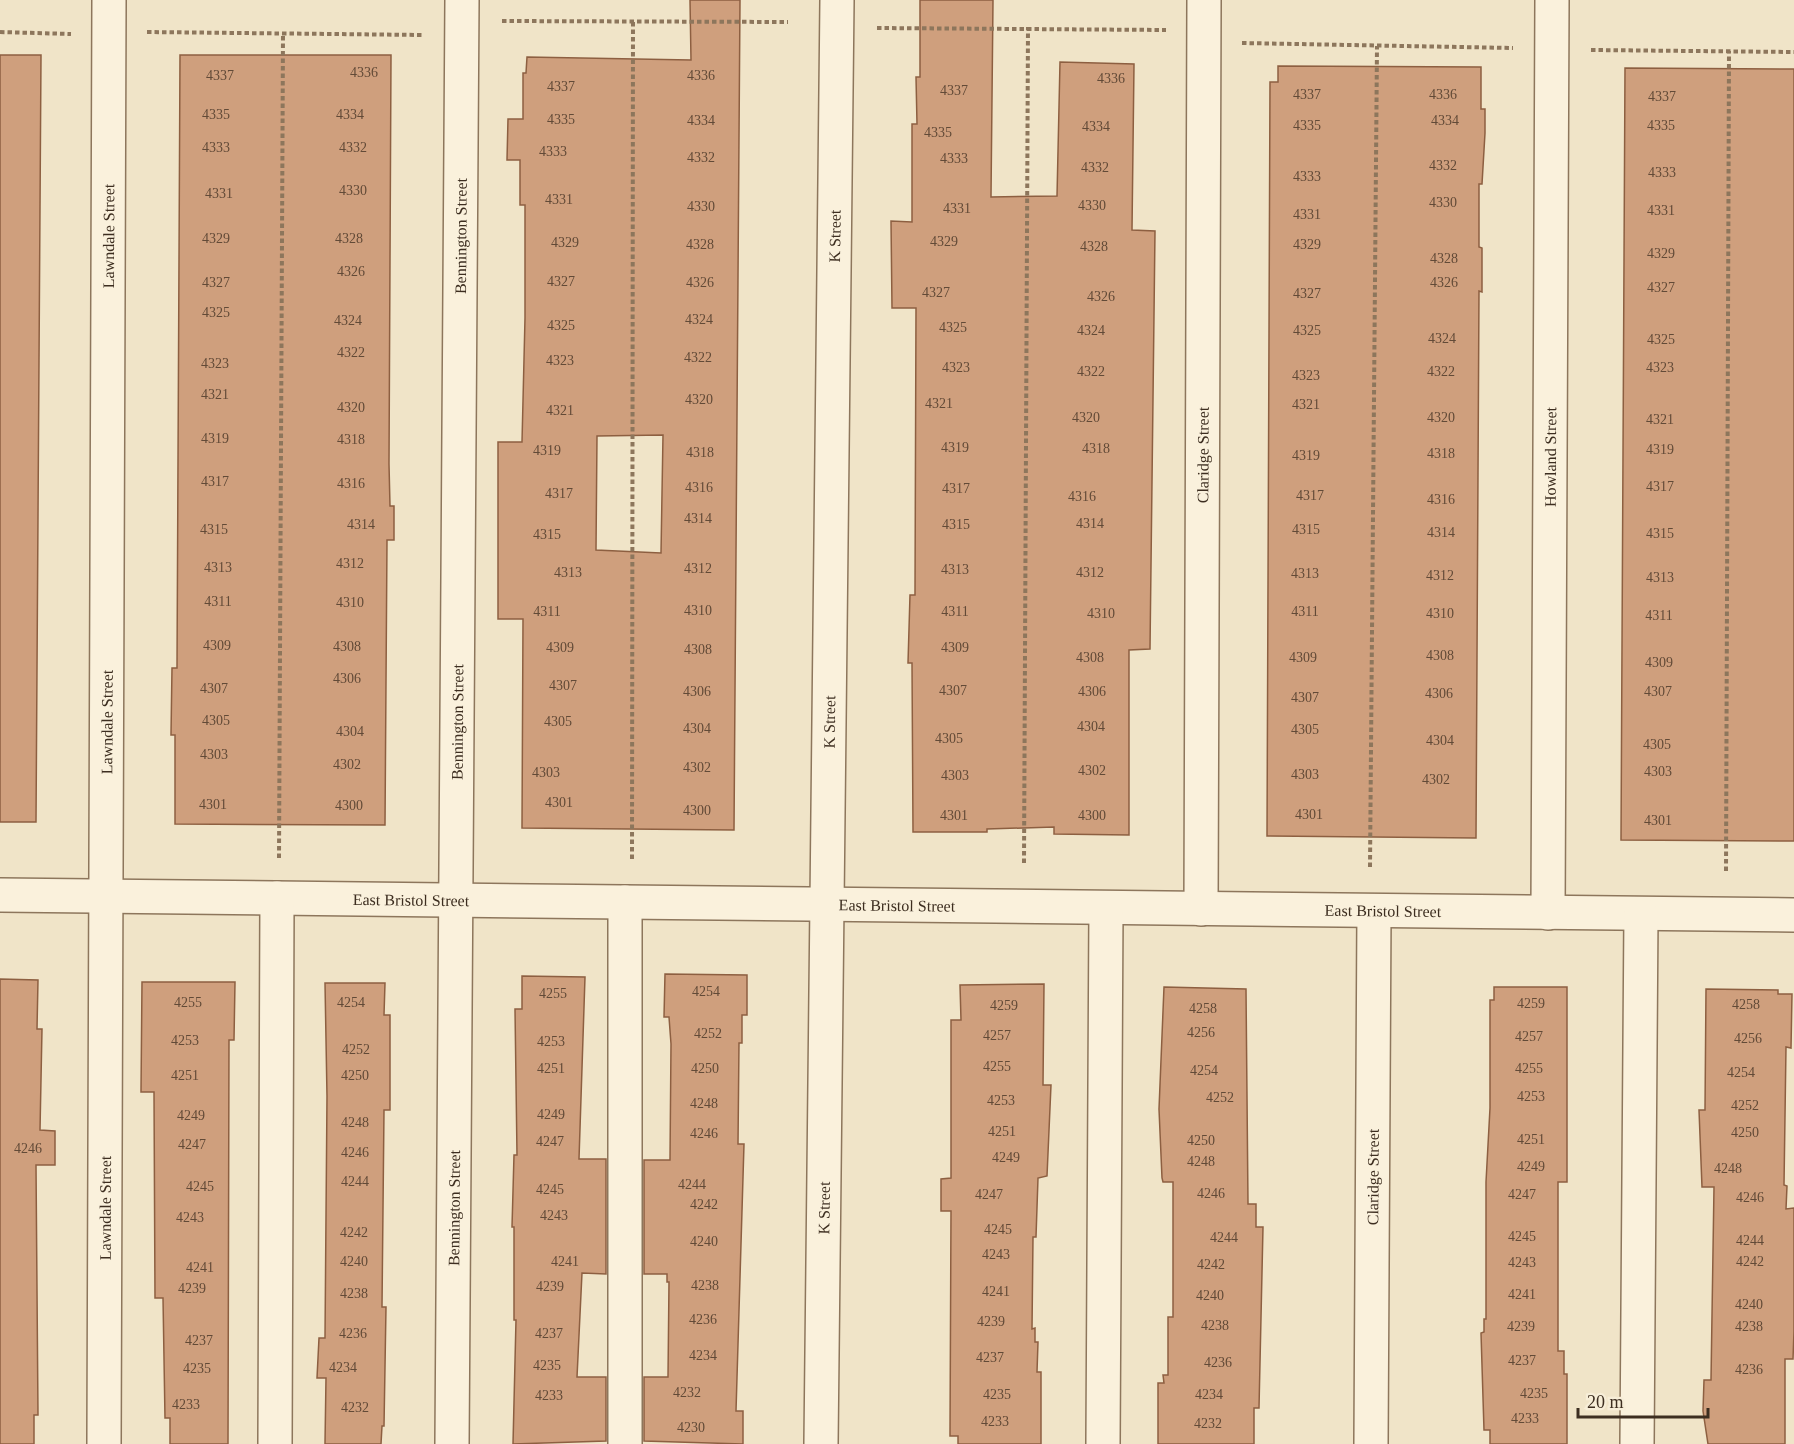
<svg xmlns="http://www.w3.org/2000/svg" width="1794" height="1444" font-family="'Times New Roman',serif">
<rect width="100%" height="100%" fill="#f0e4c8"/>
<!-- building -->
<g fill="#cf9f7d" stroke="#8d5f41" stroke-width="1.5" fill-rule="evenodd">
<path d="M690 0H740L734 830 522 828 523 619H498V442H522L525 318V205H520V160H507L508 119H523V73H526L527 57 691 60ZM663 435 661 553 596 550 597 436Z"/>
<polygon points="920,0 993,0 991,197 1057,196 1060,62 1134,64 1132,230 1155,231 1150,649 1129,650 1129,835 1054,834 1054,827 987,829 987,832 913,832 912,663 908,663 910,595 915,595 916,308 892,308 891,221 912,222 912,124 917,124 916,77 920,77"/>
<polygon points="0,55 41,55 36,822 0,822"/>
<polygon points="180,55 391,55 389,464 390,506 394,506 394,540 387,540 385,825 175,824 175,735 171,735 172,668 177,668"/>
<polygon points="1278,66 1481,67 1481,109 1485,109 1485,133 1482,184 1479,184 1479,247 1482,248 1482,292 1479,291 1476,838 1267,836 1270,82 1278,82"/>
<polygon points="1625,68 1794,69 1794,841 1621,840"/>
<polygon points="665,974 747,975 747,1015 742,1015 742,1043 739,1043 738,1144 744,1144 736,1411 743,1411 743,1444 644,1441 644,1377 668,1377 669,1282 667,1282 667,1274 644,1274 644,1160 670,1160 671,1044 669,1017 664,1017"/>
<polygon points="522,976 585,977 579,1159 606,1159 606,1274 582,1273 577,1377 606,1377 606,1441 513,1444 516,1320 514,1320 514,1227 512,1227 514,1155 517,1155 515,1009 522,1009"/>
<polygon points="0,979 38,980 37,1029 42,1029 40,1130 55,1131 55,1165 36,1165 38,1415 34,1415 34,1444 0,1444"/>
<polygon points="142,982 235,982 234,1040 229,1040 228,1444 170,1444 170,1418 165,1418 163,1298 155,1298 154,1092 141,1092"/>
<polygon points="325,983 385,983 384,1015 390,1015 390,1110 384,1110 382,1307 386,1307 384,1426 382,1426 381,1444 325,1444 326,1378 317,1378 319,1338 325,1338 327,1096"/>
<polygon points="1044,984 1043,1085 1051,1085 1047,1176 1038,1178 1036,1237 1033,1237 1032,1329 1035,1328 1035,1342 1038,1342 1037,1372 1041,1372 1041,1444 958,1444 958,1436 950,1436 951,1211 941,1211 941,1179 951,1178 951,1020 961,1020 960,985"/>
<polygon points="1164,987 1246,989 1248,1204 1256,1204 1256,1227 1263,1227 1259,1408 1254,1408 1254,1444 1158,1444 1158,1383 1164,1383 1163,1375 1168,1375 1168,1317 1173,1317 1173,1182 1163,1182 1162,1178 1159,1109"/>
<polygon points="1494,987 1567,987 1567,1182 1558,1182 1558,1351 1564,1351 1564,1374 1567,1374 1567,1444 1490,1444 1490,1430 1484,1430 1481,1333 1484,1332 1484,1319 1486,1319 1486,1182 1490,1108 1490,1000 1494,1000"/>
<polygon points="1706,989 1778,990 1778,994 1792,994 1791,1048 1786,1047 1784,1185 1787,1186 1786,1209 1794,1208 1794,1331 1793,1359 1785,1359 1785,1444 1708,1444 1703,1411 1704,1380 1711,1380 1714,1187 1702,1187 1699,1110 1705,1110"/>
</g>
<g fill="none" stroke-linecap="round" stroke-linejoin="round">
<defs>
<g id="minor">
<path id="s1" d="M0 895 1794 915"/>
<path id="s2" d="M1201 909 1204 0"/>
<path id="s3" d="M1548 913 1552 0"/>
<path id="s4" d="M104 1444 109 0"/>
<polyline points="275,1444 277,898"/>
<path id="s5" d="M452 1444 462 0"/>
<polyline points="625,1444 625,902"/>
<path id="s6" d="M821 1444 837 0"/>
<polyline points="1103,1444 1106,908"/>
<path id="s7" d="M1371 1444 1374 911"/>
<polyline points="1637,1444 1641,914"/>
</g>
</defs>
<!-- minor casing -->
<use href="#minor" stroke="#8d765c" stroke-width="36"/>
<!-- path -->
<g stroke="#8d765c" stroke-width="4" stroke-dasharray="4.5 3" stroke-linecap="butt">
<polyline points="502,21 788,22"/>
<polyline points="877,28 1166,30"/>
<polyline points="0,32 71,34"/>
<polyline points="147,32 424,35"/>
<polyline points="1242,43 1513,48"/>
<polyline points="1591,50 1794,52"/>
<polyline points="279,858 283,34"/>
<polyline points="632,859 633,21"/>
<polyline points="1024,863 1028,27"/>
<polyline points="1370,867 1377,46"/>
<polyline points="1726,871 1729,51"/>
</g>
<!-- minor -->
<use href="#minor" stroke="#faf1dc" stroke-width="33"/>
</g>
<g text-anchor="middle" dominant-baseline="central" stroke-width="4.5" stroke-linejoin="round" paint-order="stroke">
<!-- number labels -->
<g font-size="14" fill="#624a37">
<text x="364" y="72">4336</text>
<text x="220" y="75">4337</text>
<text x="701" y="75">4336</text>
<text x="1111" y="78">4336</text>
<text x="561" y="86">4337</text>
<text x="954" y="90">4337</text>
<text x="1307" y="94">4337</text>
<text x="1443" y="94">4336</text>
<text x="1662" y="96">4337</text>
<text x="216" y="114">4335</text>
<text x="350" y="114">4334</text>
<text x="561" y="119">4335</text>
<text x="701" y="120">4334</text>
<text x="1445" y="120">4334</text>
<text x="1307" y="125">4335</text>
<text x="1661" y="125">4335</text>
<text x="1096" y="126">4334</text>
<text x="938" y="132">4335</text>
<text x="216" y="147">4333</text>
<text x="353" y="147">4332</text>
<text x="553" y="151">4333</text>
<text x="701" y="157">4332</text>
<text x="954" y="158">4333</text>
<text x="1443" y="165">4332</text>
<text x="1095" y="167">4332</text>
<text x="1662" y="172">4333</text>
<text x="1307" y="176">4333</text>
<text x="353" y="190">4330</text>
<text x="219" y="193">4331</text>
<text x="559" y="199">4331</text>
<text x="1443" y="202">4330</text>
<text x="1092" y="205">4330</text>
<text x="701" y="206">4330</text>
<text x="957" y="208">4331</text>
<text x="1661" y="210">4331</text>
<text x="1307" y="214">4331</text>
<text x="216" y="238">4329</text>
<text x="349" y="238">4328</text>
<text x="944" y="241">4329</text>
<text x="565" y="242">4329</text>
<text x="700" y="244">4328</text>
<text x="1307" y="244">4329</text>
<text x="1094" y="246">4328</text>
<text x="1661" y="253">4329</text>
<text x="1444" y="258">4328</text>
<text x="351" y="271">4326</text>
<text x="561" y="281">4327</text>
<text x="216" y="282">4327</text>
<text x="700" y="282">4326</text>
<text x="1444" y="282">4326</text>
<text x="1661" y="287">4327</text>
<text x="936" y="292">4327</text>
<text x="1307" y="293">4327</text>
<text x="1101" y="296">4326</text>
<text x="216" y="312">4325</text>
<text x="699" y="319">4324</text>
<text x="348" y="320">4324</text>
<text x="561" y="325">4325</text>
<text x="953" y="327">4325</text>
<text x="1091" y="330">4324</text>
<text x="1307" y="330">4325</text>
<text x="1442" y="338">4324</text>
<text x="1661" y="339">4325</text>
<text x="351" y="352">4322</text>
<text x="698" y="357">4322</text>
<text x="560" y="360">4323</text>
<text x="215" y="363">4323</text>
<text x="956" y="367">4323</text>
<text x="1660" y="367">4323</text>
<text x="1091" y="371">4322</text>
<text x="1441" y="371">4322</text>
<text x="1306" y="375">4323</text>
<text x="215" y="394">4321</text>
<text x="699" y="399">4320</text>
<text x="939" y="403">4321</text>
<text x="1306" y="404">4321</text>
<text x="351" y="407">4320</text>
<text x="560" y="410">4321</text>
<text x="1086" y="417">4320</text>
<text x="1441" y="417">4320</text>
<text x="1660" y="419">4321</text>
<text x="215" y="438">4319</text>
<text x="351" y="439">4318</text>
<text x="955" y="447">4319</text>
<text x="1096" y="448">4318</text>
<text x="1660" y="449">4319</text>
<text x="547" y="450">4319</text>
<text x="700" y="452">4318</text>
<text x="1441" y="453">4318</text>
<text x="1306" y="455">4319</text>
<text x="215" y="481">4317</text>
<text x="351" y="483">4316</text>
<text x="1660" y="486">4317</text>
<text x="699" y="487">4316</text>
<text x="956" y="488">4317</text>
<text x="559" y="493">4317</text>
<text x="1310" y="495">4317</text>
<text x="1082" y="496">4316</text>
<text x="1441" y="499">4316</text>
<text x="698" y="518">4314</text>
<text x="1090" y="523">4314</text>
<text x="361" y="524">4314</text>
<text x="956" y="524">4315</text>
<text x="214" y="529">4315</text>
<text x="1306" y="529">4315</text>
<text x="1441" y="532">4314</text>
<text x="1660" y="533">4315</text>
<text x="547" y="534">4315</text>
<text x="350" y="563">4312</text>
<text x="218" y="567">4313</text>
<text x="698" y="568">4312</text>
<text x="955" y="569">4313</text>
<text x="568" y="572">4313</text>
<text x="1090" y="572">4312</text>
<text x="1305" y="573">4313</text>
<text x="1440" y="575">4312</text>
<text x="1660" y="577">4313</text>
<text x="218" y="601">4311</text>
<text x="350" y="602">4310</text>
<text x="698" y="610">4310</text>
<text x="547" y="611">4311</text>
<text x="955" y="611">4311</text>
<text x="1305" y="611">4311</text>
<text x="1101" y="613">4310</text>
<text x="1440" y="613">4310</text>
<text x="1659" y="615">4311</text>
<text x="217" y="645">4309</text>
<text x="347" y="646">4308</text>
<text x="560" y="647">4309</text>
<text x="955" y="647">4309</text>
<text x="698" y="649">4308</text>
<text x="1440" y="655">4308</text>
<text x="1090" y="657">4308</text>
<text x="1303" y="657">4309</text>
<text x="1659" y="662">4309</text>
<text x="347" y="678">4306</text>
<text x="563" y="685">4307</text>
<text x="214" y="688">4307</text>
<text x="953" y="690">4307</text>
<text x="697" y="691">4306</text>
<text x="1092" y="691">4306</text>
<text x="1658" y="691">4307</text>
<text x="1439" y="693">4306</text>
<text x="1305" y="697">4307</text>
<text x="216" y="720">4305</text>
<text x="558" y="721">4305</text>
<text x="1091" y="726">4304</text>
<text x="697" y="728">4304</text>
<text x="1305" y="729">4305</text>
<text x="350" y="731">4304</text>
<text x="949" y="738">4305</text>
<text x="1440" y="740">4304</text>
<text x="1657" y="744">4305</text>
<text x="214" y="754">4303</text>
<text x="347" y="764">4302</text>
<text x="697" y="767">4302</text>
<text x="1092" y="770">4302</text>
<text x="1658" y="771">4303</text>
<text x="546" y="772">4303</text>
<text x="1305" y="774">4303</text>
<text x="955" y="775">4303</text>
<text x="1436" y="779">4302</text>
<text x="559" y="802">4301</text>
<text x="213" y="804">4301</text>
<text x="349" y="805">4300</text>
<text x="697" y="810">4300</text>
<text x="1309" y="814">4301</text>
<text x="954" y="815">4301</text>
<text x="1092" y="815">4300</text>
<text x="1658" y="820">4301</text>
<text x="706" y="991">4254</text>
<text x="553" y="993">4255</text>
<text x="188" y="1002">4255</text>
<text x="351" y="1002">4254</text>
<text x="1531" y="1003">4259</text>
<text x="1746" y="1004">4258</text>
<text x="1004" y="1005">4259</text>
<text x="1203" y="1008">4258</text>
<text x="1201" y="1032">4256</text>
<text x="708" y="1033">4252</text>
<text x="997" y="1035">4257</text>
<text x="1529" y="1036">4257</text>
<text x="1748" y="1038">4256</text>
<text x="185" y="1040">4253</text>
<text x="551" y="1041">4253</text>
<text x="356" y="1049">4252</text>
<text x="997" y="1066">4255</text>
<text x="551" y="1068">4251</text>
<text x="705" y="1068">4250</text>
<text x="1529" y="1068">4255</text>
<text x="1204" y="1070">4254</text>
<text x="1741" y="1072">4254</text>
<text x="185" y="1075">4251</text>
<text x="355" y="1075">4250</text>
<text x="1531" y="1096">4253</text>
<text x="1220" y="1097">4252</text>
<text x="1001" y="1100">4253</text>
<text x="704" y="1103">4248</text>
<text x="1745" y="1105">4252</text>
<text x="551" y="1114">4249</text>
<text x="191" y="1115">4249</text>
<text x="355" y="1122">4248</text>
<text x="1002" y="1131">4251</text>
<text x="1745" y="1132">4250</text>
<text x="704" y="1133">4246</text>
<text x="1531" y="1139">4251</text>
<text x="1201" y="1140">4250</text>
<text x="550" y="1141">4247</text>
<text x="192" y="1144">4247</text>
<text x="28" y="1148">4246</text>
<text x="355" y="1152">4246</text>
<text x="1006" y="1157">4249</text>
<text x="1201" y="1161">4248</text>
<text x="1531" y="1166">4249</text>
<text x="1728" y="1168">4248</text>
<text x="355" y="1181">4244</text>
<text x="692" y="1184">4244</text>
<text x="200" y="1186">4245</text>
<text x="550" y="1189">4245</text>
<text x="1211" y="1193">4246</text>
<text x="989" y="1194">4247</text>
<text x="1522" y="1194">4247</text>
<text x="1750" y="1197">4246</text>
<text x="704" y="1204">4242</text>
<text x="554" y="1215">4243</text>
<text x="190" y="1217">4243</text>
<text x="998" y="1229">4245</text>
<text x="354" y="1232">4242</text>
<text x="1522" y="1236">4245</text>
<text x="1224" y="1237">4244</text>
<text x="1750" y="1240">4244</text>
<text x="704" y="1241">4240</text>
<text x="996" y="1254">4243</text>
<text x="354" y="1261">4240</text>
<text x="565" y="1261">4241</text>
<text x="1750" y="1261">4242</text>
<text x="1522" y="1262">4243</text>
<text x="1211" y="1264">4242</text>
<text x="200" y="1267">4241</text>
<text x="705" y="1285">4238</text>
<text x="550" y="1286">4239</text>
<text x="192" y="1288">4239</text>
<text x="996" y="1291">4241</text>
<text x="354" y="1293">4238</text>
<text x="1522" y="1294">4241</text>
<text x="1210" y="1295">4240</text>
<text x="1749" y="1304">4240</text>
<text x="703" y="1319">4236</text>
<text x="991" y="1321">4239</text>
<text x="1215" y="1325">4238</text>
<text x="1521" y="1326">4239</text>
<text x="1749" y="1326">4238</text>
<text x="353" y="1333">4236</text>
<text x="549" y="1333">4237</text>
<text x="199" y="1340">4237</text>
<text x="703" y="1355">4234</text>
<text x="990" y="1357">4237</text>
<text x="1522" y="1360">4237</text>
<text x="1218" y="1362">4236</text>
<text x="547" y="1365">4235</text>
<text x="343" y="1367">4234</text>
<text x="197" y="1368">4235</text>
<text x="1749" y="1369">4236</text>
<text x="687" y="1392">4232</text>
<text x="1534" y="1393">4235</text>
<text x="997" y="1394">4235</text>
<text x="1209" y="1394">4234</text>
<text x="549" y="1395">4233</text>
<text x="186" y="1404">4233</text>
<text x="355" y="1407">4232</text>
<text x="1525" y="1418">4233</text>
<text x="995" y="1421">4233</text>
<text x="1208" y="1423">4232</text>
<text x="691" y="1427">4230</text>
</g>
<!-- street labels -->
<g font-size="16" fill="#3d2e20" stroke="#f7eed8">
<text stroke="none"><textPath href="#s4" startOffset="1208">Lawndale Street</textPath></text>
<text stroke="none"><textPath href="#s5" startOffset="1208">Bennington Street</textPath></text>
<text stroke="none"><textPath href="#s6" startOffset="1208">K Street</textPath></text>
<text stroke="none"><textPath href="#s2" startOffset="454">Claridge Street</textPath></text>
<text stroke="none"><textPath href="#s3" startOffset="456">Howland Street</textPath></text>
<text stroke="none"><textPath href="#s4" startOffset="722">Lawndale Street</textPath></text>
<text stroke="none"><textPath href="#s5" startOffset="722">Bennington Street</textPath></text>
<text stroke="none"><textPath href="#s6" startOffset="722">K Street</textPath></text>
<text stroke="none"><textPath href="#s1" startOffset="411">East Bristol Street</textPath></text>
<text stroke="none"><textPath href="#s1" startOffset="897">East Bristol Street</textPath></text>
<text stroke="none"><textPath href="#s1" startOffset="1383">East Bristol Street</textPath></text>
<text stroke="none"><textPath href="#s7" startOffset="267">Claridge Street</textPath></text>
<text stroke="none"><textPath href="#s4" startOffset="236">Lawndale Street</textPath></text>
<text stroke="none"><textPath href="#s5" startOffset="236">Bennington Street</textPath></text>
<text stroke="none"><textPath href="#s6" startOffset="236">K Street</textPath></text>
</g>
</g>
<!-- scale -->
<path d="M1578 1408v9h130v-9" fill="none" stroke="#3d2e20" stroke-width="3"/>
<text x="1587" y="1408" font-size="18" fill="#3d2e20" stroke="#f7eed8" stroke-width="4.5" paint-order="stroke">20 m</text>
</svg>
